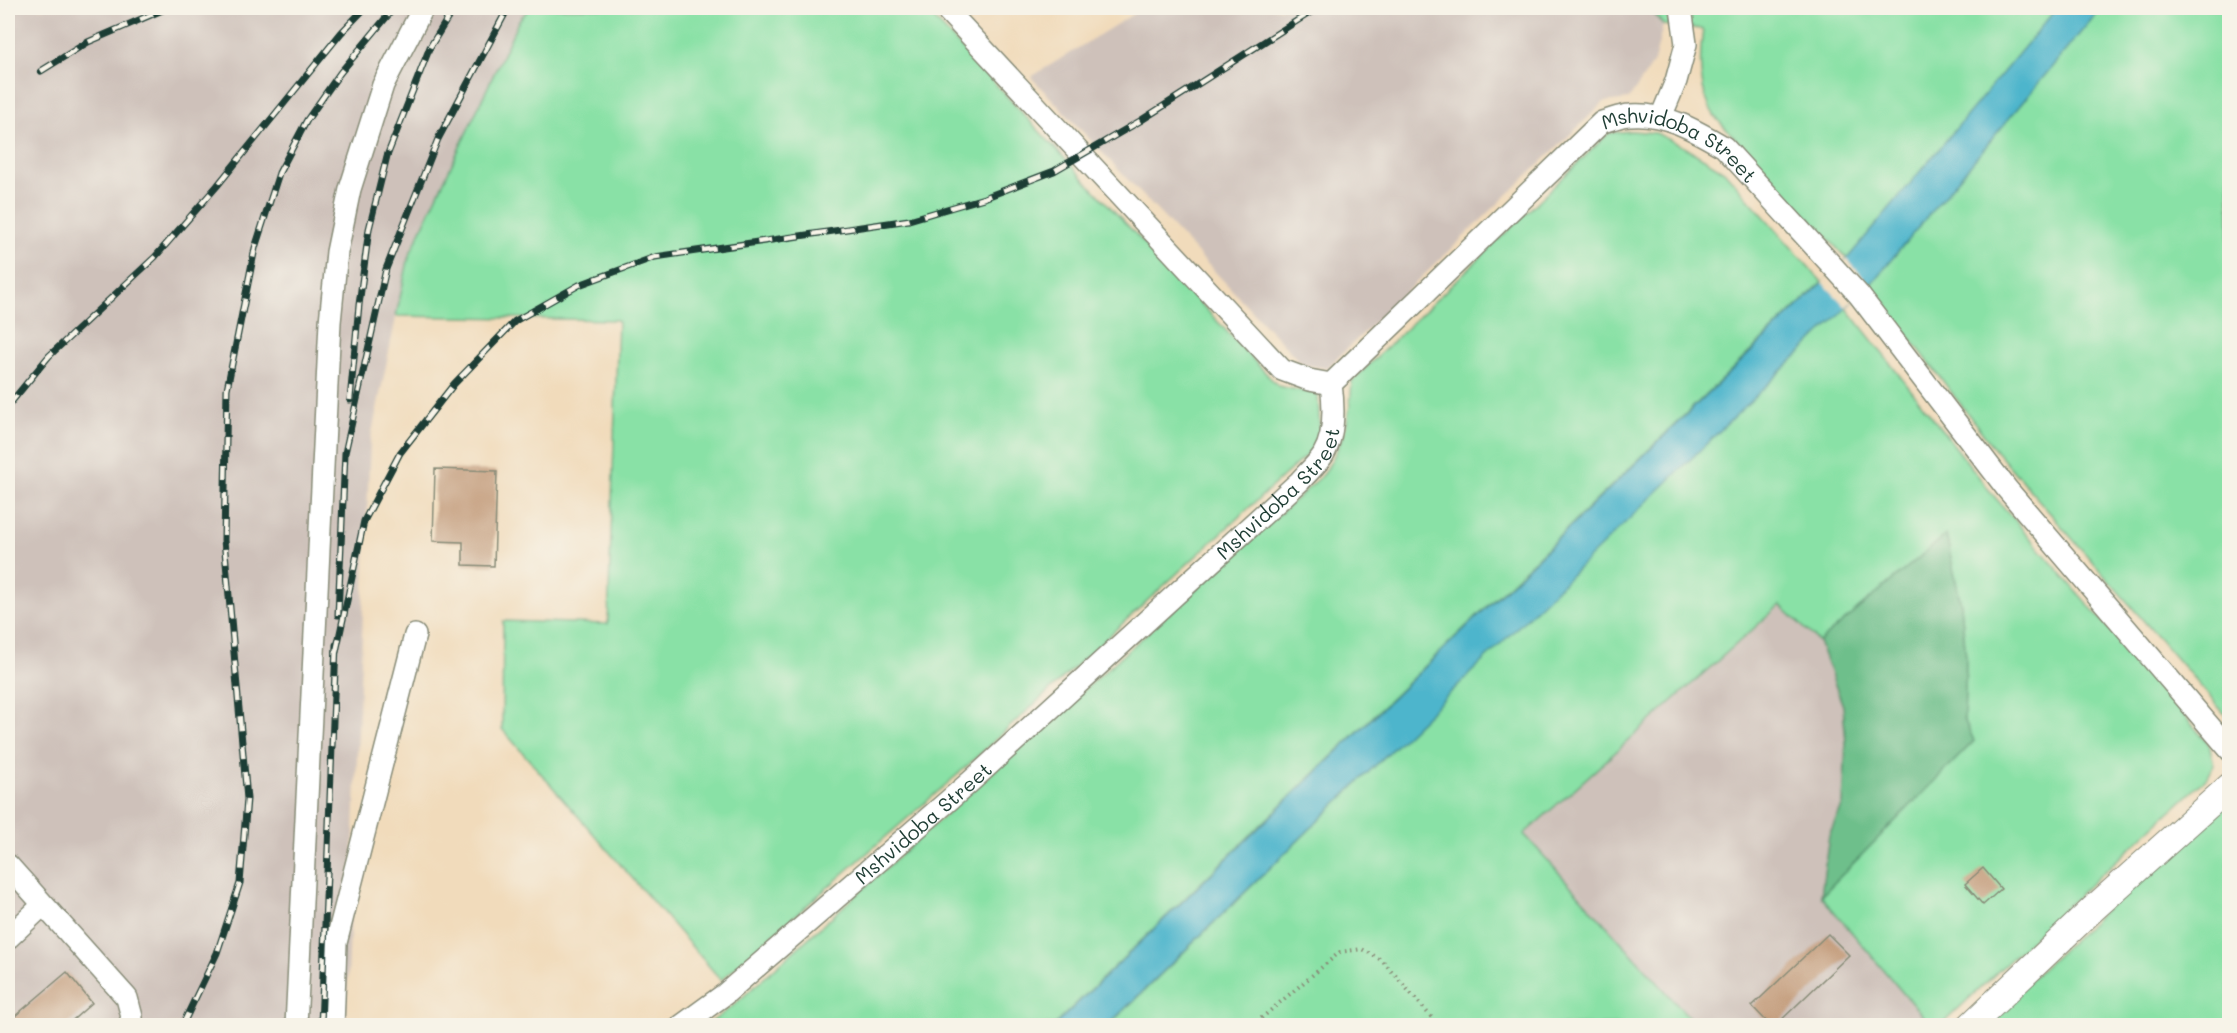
<svg xmlns="http://www.w3.org/2000/svg" width="2237" height="1033" font-family="Mali,sans-serif">
<rect width="100%" height="100%" fill="#f7f3e8"/>
<filter id="ink" filterUnits="userSpaceOnUse"><feTurbulence type="fractalNoise" baseFrequency=".0167" numOctaves="2"/><feDisplacementMap in="SourceGraphic" scale="12" xChannelSelector="R" yChannelSelector="G"/><feConvolveMatrix kernelMatrix="1 2 1 2 8 2 1 2 1" color-interpolation-filters="sRGB"/></filter>
<filter id="wash" filterUnits="userSpaceOnUse"><feTurbulence type="fractalNoise" baseFrequency=".008" numOctaves="4" result="noise"/><feDisplacementMap in="SourceGraphic" scale="24" xChannelSelector="R" yChannelSelector="G"/><feGaussianBlur stdDeviation="1.35" result="paint"/><feColorMatrix in="noise" values="0 0 0 0 0 0 0 0 0 0 0 0 0 0 0 0 0 1.4 0 .05"/><feComposite in="paint" operator="in"/></filter>
<g filter="url(#wash)">
<rect width="100%" height="100%" fill="#f1dbbb"/>
<!-- industrial -->
<g fill="#cec1ba">
<polygon points="8,8 530,8 519,20 409,256 370,442 346,1025 8,1025"/>
<polygon points="1143,8 1650,8 1663,25 1654,62 1629,99 1604,102 1327,368 1303,365 1031,77"/>
<polygon points="1781,605 1819,642 1843,706 1846,743 1843,804 1829,836 1821,896 1930,1025 1696,1025 1523,834"/>
</g>
<!-- green -->
<g fill="#89e1a6" stroke="#548f6d" stroke-width="1.5">
<polygon points="530,8 924,8 1278,386 1318,394 1320,432 1312,450 957,775 721,980 502,729 503,621 608,624 618,320 396,316 409,256 519,20"/>
<path d="M1650 8H2057L1847 259 1716 118C1698 93 1699 59 1703 29L1663 25Z"/>
<polygon points="2101,8 2229,8 2229,719 1996,451 1870,285"/>
<path d="M1632 131 1656 133 1686 148 1724 171 1822 282 1054 1025 706 1026 734 1005 1324 474C1344 440 1350 421 1352 381L1609 133Z"/>
<polygon points="1846,307 1993,495 2209,744 2214,765 2208,777 2083,891 1941,1025 1930,1025 1821,896 1974,741 1964,719 1966,658 1961,605 1946,535 1819,642 1780,605 1524,834 1696,1025 1108,1026"/>
<polygon points="2229,795 2229,1025 1982,1025"/>
</g>
<!-- forest -->
<polygon fill="#6ebf8b" stroke="#467e60" stroke-width="1.5" points="1946,535 1961,605 1966,658 1964,719 1974,741 1821,896 1829,835 1843,804 1846,743 1843,706 1819,642"/>
<!-- water -->
<polygon fill="#4eb5cc" stroke="#367980" stroke-width="1.5" points="2057,8 2101,8 1870,285 1108,1025 1054,1026 1847,259"/>
<!-- pier -->
<polygon fill="#f1dbbb" points="1847,259 1870,285 1846,307 1822,282"/>
<g id="blocks">
<!-- building -->
<g fill="#c59f7f">
<polygon points="435,469 497,471 494,566 463,565 463,542 433,541"/>
<polygon points="1983,868 2001,889 1983,905 1965,884"/>
<polygon points="1828,934 1849,955 1775,1026 1771,1026 1752,1006"/>
<polygon points="67,972 92,1003 66,1026 8,1026 8,1022"/>
</g>
</g>
</g>
<g filter="url(#ink)">
<use href="#blocks" fill-opacity="0" stroke="#888c78" stroke-width="1.5"/>
<g fill="none" stroke-linecap="round" stroke-linejoin="round">
<defs>
<g id="minor">
<polyline points="945,8 1282,370 1309,380 1331,384"/>
<polyline points="1661,117 1676,81 1686,44 1681,8"/>
<polyline points="8,865 127,998 132,1017 129,1026"/>
<polyline points="8,938 43,905"/>
<polyline points="296,1026 330,322 337,252 350,189 383,85 423,8"/>
<polyline points="333,1026 336,943 415,635"/>
<path id="s1" d="M681 1026 725 994 970 782 1300 481C1307 473 1317 464 1323 455 1335 435 1334 406 1331 384L1602 122C1611 120 1621 115 1630 115 1664 112 1695 130 1724 147L1859 295 2007 489 2230 750"/>
</g>
<polyline id="major" points="1970,1026 2094,908 2230,786"/>
</defs>
<!-- minor casing -->
<use href="#minor" stroke="#888c78" stroke-width="24"/>
<!-- major casing -->
<use href="#major" stroke="#888c78" stroke-width="28"/>
<!-- path -->
<polyline stroke="#888c78" stroke-width="4" stroke-dasharray="1.5 4.5" stroke-linecap="butt" points="1252,1026 1340,952 1362,949 1383,961 1439,1026"/>
<!-- minor -->
<use href="#minor" stroke="#fff" stroke-width="21"/>
<!-- major -->
<use href="#major" stroke="#fff" stroke-width="26"/>
<defs>
<g id="rail">
<polyline points="41,71 88,42 167,8"/>
<polyline points="350,400 359,305 369,229 387,156 430,47 454,8"/>
<polyline points="8,406 49,356 155,257 217,186 341,33 365,8"/>
<polyline points="338,615 345,453 386,269 438,139 508,8"/>
<polyline points="336,652 364,521 400,453 454,384 515,321 579,285 655,257 909,220 984,198 1054,171 1140,121 1317,8"/>
<polyline points="182,1026 217,953 240,883 247,799 224,540 227,389 255,248 279,173 307,120 340,73 394,8"/>
<polyline points="321,1026 336,645"/>
</g>
</defs>
<!-- rail casing -->
<use href="#rail" stroke="#1f3d34" stroke-width="7"/>
<!-- rail -->
<use href="#rail" stroke="#f7f3e8" stroke-width="4.5" stroke-dasharray="14" stroke-linecap="butt"/>
</g>
</g>
<g text-anchor="middle" dominant-baseline="central" stroke-width="4.5" stroke-linejoin="round" paint-order="stroke">
<!-- street labels -->
<g font-size="20" fill="#1f3d34" stroke="#f7f3e8">
<text stroke="none"><textPath href="#s1" startOffset="1396">Mshvidoba Street</textPath></text>
<text stroke="none"><textPath href="#s1" startOffset="802">Mshvidoba Street</textPath></text>
<text stroke="none"><textPath href="#s1" startOffset="316">Mshvidoba Street</textPath></text>
</g>
</g>
<!-- margin -->
<rect width="2237" height="1033" fill="none" stroke="#f7f3e8" stroke-width="30"/>
</svg>
